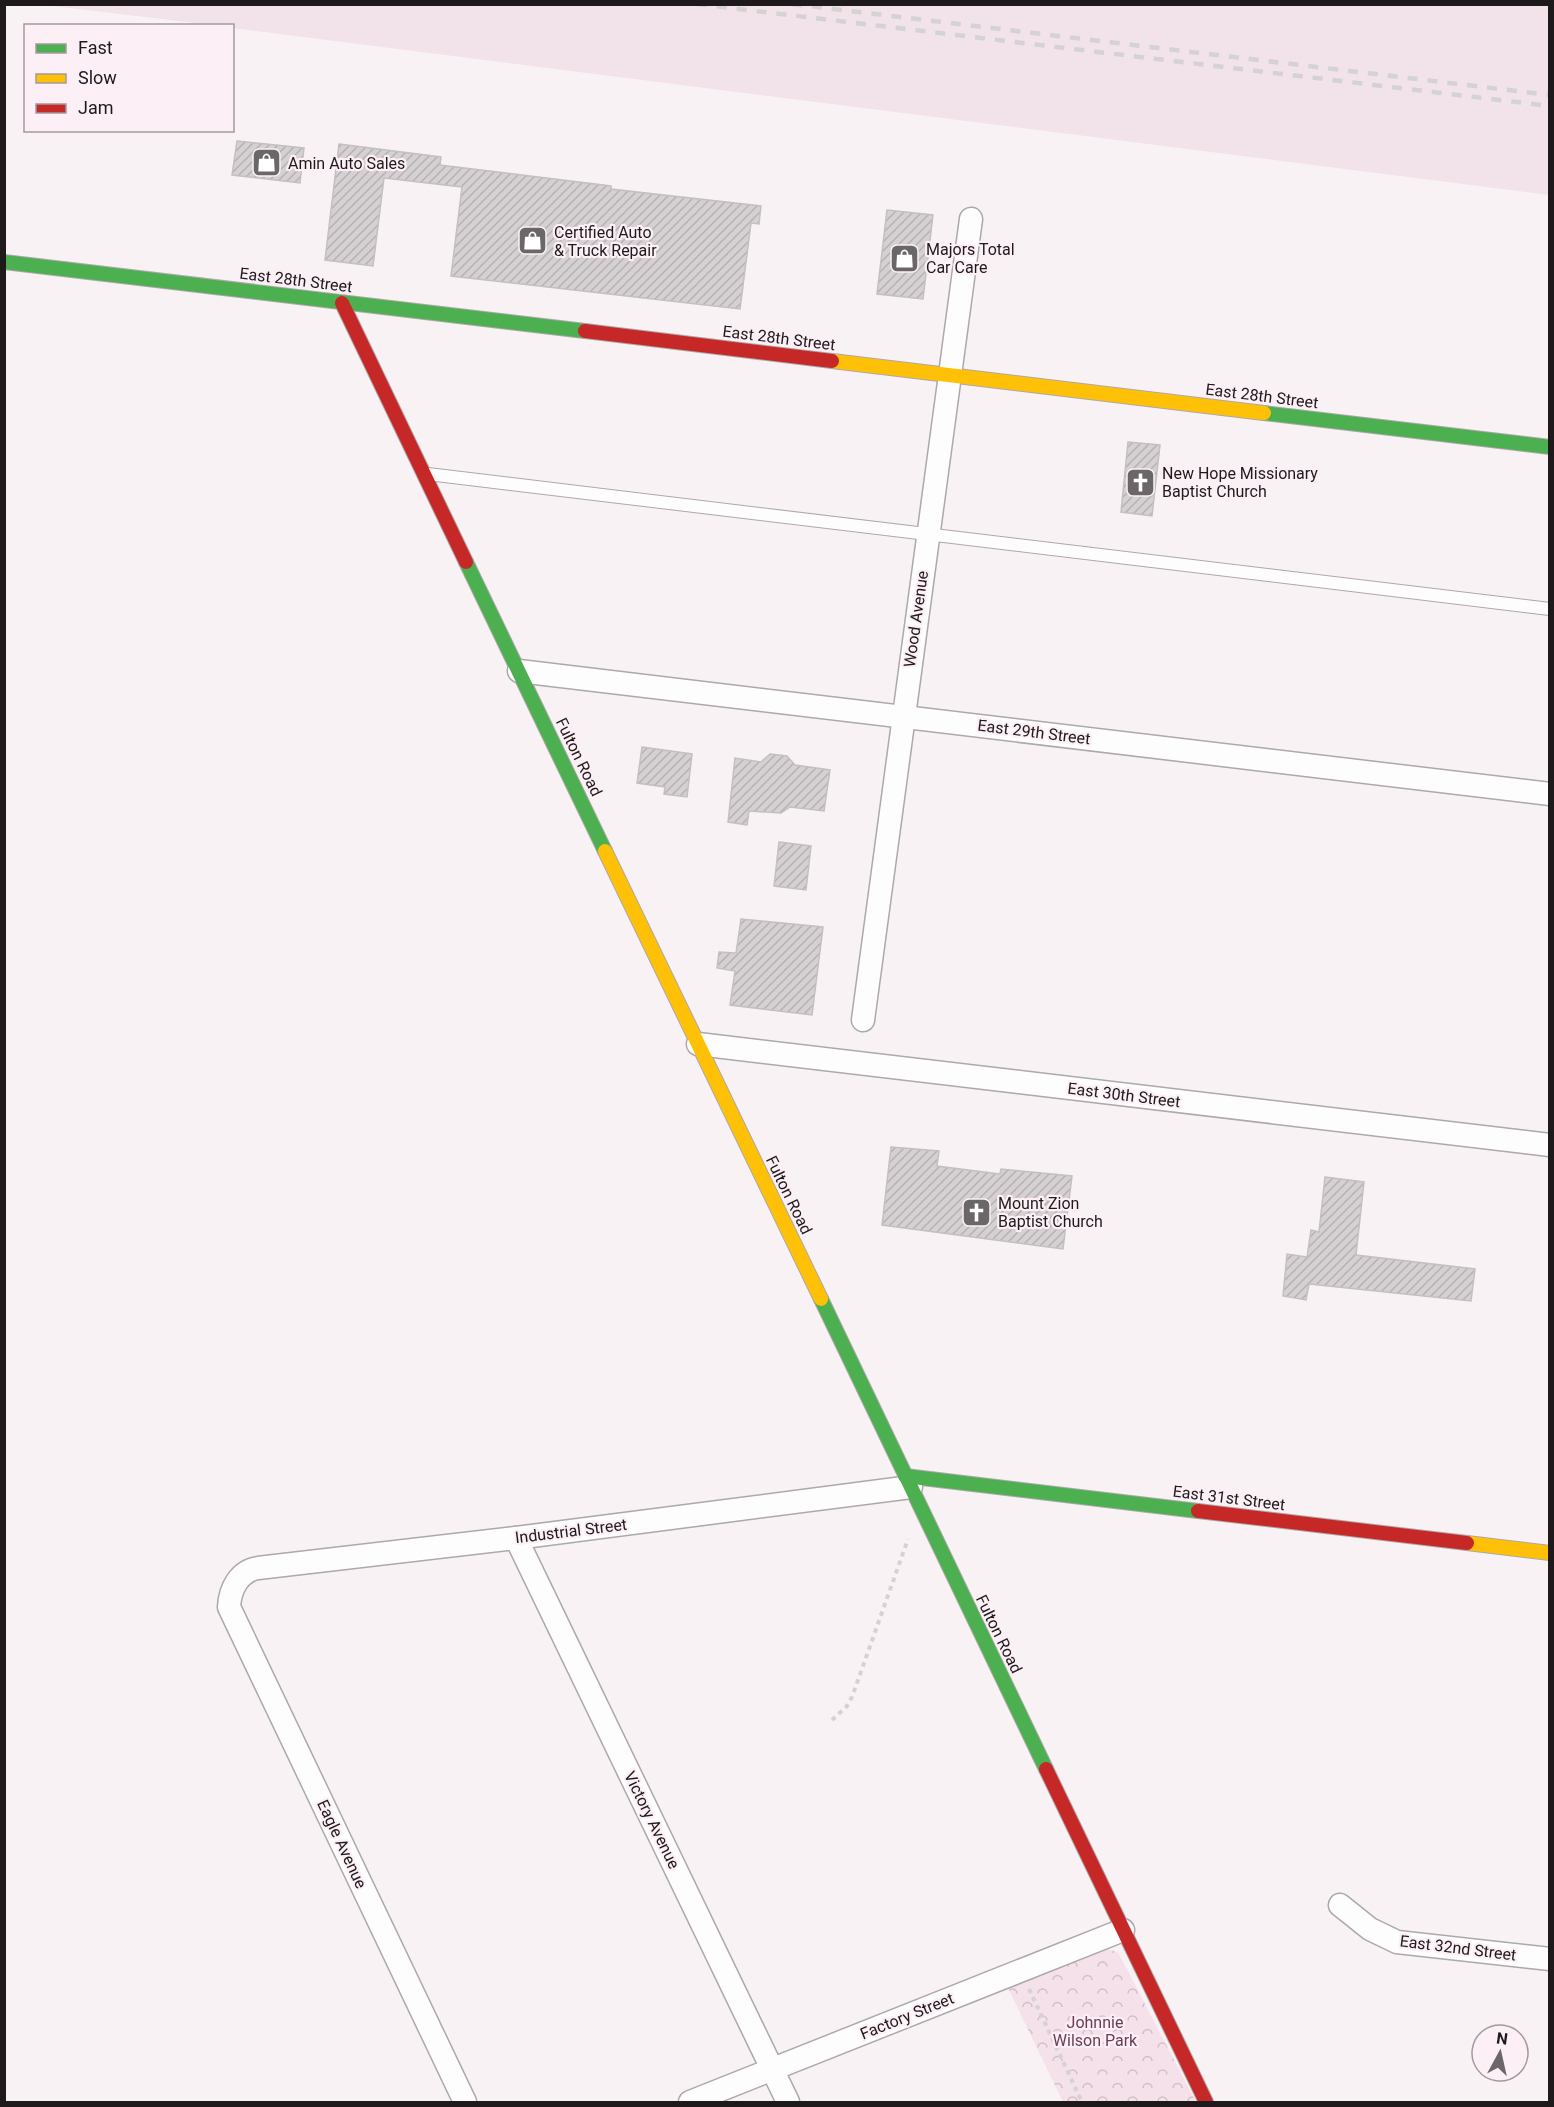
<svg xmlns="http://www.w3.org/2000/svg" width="1554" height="2107" font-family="Roboto,sans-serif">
<defs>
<pattern id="park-crowns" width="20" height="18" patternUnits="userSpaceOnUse" patternTransform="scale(1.5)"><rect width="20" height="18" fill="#f4e1e9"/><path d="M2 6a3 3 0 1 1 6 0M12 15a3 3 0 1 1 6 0" fill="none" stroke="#d1c0c7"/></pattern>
<pattern id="building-hatch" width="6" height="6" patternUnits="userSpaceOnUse" patternTransform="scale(1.5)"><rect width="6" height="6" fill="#d5d0d2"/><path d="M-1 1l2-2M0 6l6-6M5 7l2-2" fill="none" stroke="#b6b2b4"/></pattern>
</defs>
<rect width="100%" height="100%" fill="#f9f2f5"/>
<!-- built -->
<polygon fill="#f1e3e9" points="45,5 1549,5 1549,195 233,28 232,26 211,25"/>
<!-- park -->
<polygon fill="url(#park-crowns)" points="1104,1948 1118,1952 1196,2102 1063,2102 1007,1986"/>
<!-- building -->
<g fill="url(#building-hatch)" stroke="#c4bfc1" stroke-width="1.5">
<polygon points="237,141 304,148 300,183 232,175"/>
<polygon points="339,144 441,157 440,165 611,186 611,189 761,206 759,224 751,223 740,309 451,276 462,187 384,178 373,266 325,260"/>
<polygon points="887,210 933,215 923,299 877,294"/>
<polygon points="1128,442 1160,445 1152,516 1121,512"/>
<polygon points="642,747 692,754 687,797 664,794 665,787 637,783"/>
<polygon points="770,754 787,756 795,765 830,770 824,811 790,807 781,813 749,811 747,825 728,822 735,758 761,762"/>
<polygon points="779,842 811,846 806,890 774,886"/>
<polygon points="741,919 823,927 812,1015 730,1005 735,971 717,968 719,952 736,953"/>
<polygon points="891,1147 939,1151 937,1166 1000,1174 1001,1169 1072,1176 1063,1249 882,1225"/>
<polygon points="1325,1177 1364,1182 1356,1255 1475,1269 1471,1301 1309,1284 1306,1300 1283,1296 1287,1254 1307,1257 1311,1230 1319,1232"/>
</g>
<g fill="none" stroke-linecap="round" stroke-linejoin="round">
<defs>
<polyline id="lane" points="428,474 1550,609"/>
<g id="street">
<polyline points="519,671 1550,794"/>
<polyline points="863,1020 971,219"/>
<polyline points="698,1044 1550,1145"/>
<polyline points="516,1538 788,2102"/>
<polyline points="1340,1905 1370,1929 1397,1942 1550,1959"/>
<path d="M465 2102 229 1607C230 1589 239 1571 258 1568L516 1538 911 1487"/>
<polyline points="690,2102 1123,1930"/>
</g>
<g id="fast">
<polyline points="4,262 585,331"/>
<polyline points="1264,413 1550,447"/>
<polyline points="466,562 605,851"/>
<polyline points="821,1299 1046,1769"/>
<polyline points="905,1476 1198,1511"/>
</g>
<g id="slow">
<polyline points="832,361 1264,413"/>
<polyline points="605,851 821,1299"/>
<polyline points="1467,1543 1550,1553"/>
</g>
<g id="jam">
<polyline points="342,303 466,562"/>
<polyline points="585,331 832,361"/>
<polyline points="1198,1511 1467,1543"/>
<polyline points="1046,1769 1206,2102"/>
</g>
</defs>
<!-- lane casing -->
<use href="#lane" stroke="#ada8aa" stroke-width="14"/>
<!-- street casing -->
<use href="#street" stroke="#ada8aa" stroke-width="25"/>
<!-- fast casing -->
<use href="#fast" stroke="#ada8aa" stroke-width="16"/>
<!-- slow casing -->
<use href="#slow" stroke="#ada8aa" stroke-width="16"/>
<!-- jam casing -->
<use href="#jam" stroke="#ada8aa" stroke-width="16"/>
<!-- path -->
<g stroke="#d5d2d3" stroke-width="4" stroke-dasharray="4.5 4.5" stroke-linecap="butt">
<polyline points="832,1720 847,1706 852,1697 908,1539"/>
<polyline points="1029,1989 1082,2102"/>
</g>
<!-- lane -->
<use href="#lane" stroke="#fefdfe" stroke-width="12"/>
<!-- street -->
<use href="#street" stroke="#fefdfe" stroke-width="22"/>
<!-- fast -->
<use href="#fast" stroke="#4caf50" stroke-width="14"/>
<!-- slow -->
<use href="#slow" stroke="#ffc107" stroke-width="14"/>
<!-- jam -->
<use href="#jam" stroke="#c62828" stroke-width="14"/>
<!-- rail -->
<g stroke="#d4d2d2" stroke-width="4.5" stroke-dasharray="10 10" stroke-linecap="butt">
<polyline points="697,4 1550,106"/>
<polyline points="792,4 1550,95"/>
</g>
</g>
<!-- icons -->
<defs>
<symbol id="shop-square" viewBox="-11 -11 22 22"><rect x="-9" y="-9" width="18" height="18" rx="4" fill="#6b6668" stroke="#fceff5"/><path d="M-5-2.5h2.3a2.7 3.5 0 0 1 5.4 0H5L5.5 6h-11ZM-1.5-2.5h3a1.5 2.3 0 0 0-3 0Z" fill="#fff"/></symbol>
<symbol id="church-square" viewBox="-11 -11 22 22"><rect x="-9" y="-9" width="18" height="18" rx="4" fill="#6b6668" stroke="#fceff5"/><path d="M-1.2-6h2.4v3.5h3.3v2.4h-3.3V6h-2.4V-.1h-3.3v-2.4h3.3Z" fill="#fff"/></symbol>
</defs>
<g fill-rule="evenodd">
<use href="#shop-square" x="250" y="146" width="33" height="33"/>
<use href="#shop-square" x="516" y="224" width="33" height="33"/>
<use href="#shop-square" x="888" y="242" width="33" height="33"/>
<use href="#church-square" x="1124" y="466" width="33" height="33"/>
<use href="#church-square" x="960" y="1196" width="33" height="33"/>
</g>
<g text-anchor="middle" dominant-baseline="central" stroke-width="4.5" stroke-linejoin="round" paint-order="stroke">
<!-- poi labels -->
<g font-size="16" fill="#1e1a1c" stroke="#fceff5" text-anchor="start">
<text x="288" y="163">Amin Auto Sales</text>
<text x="554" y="232">Certified Auto<tspan x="554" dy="18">&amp; Truck Repair</tspan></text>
<text x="926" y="249">Majors Total<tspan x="926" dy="18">Car Care</tspan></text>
<text x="1162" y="473">New Hope Missionary<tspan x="1162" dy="18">Baptist Church</tspan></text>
<text x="998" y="1203">Mount Zion<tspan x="998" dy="18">Baptist Church</tspan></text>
</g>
<!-- street labels -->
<g font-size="16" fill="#1e1a1c" stroke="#fceff5">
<text transform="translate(296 280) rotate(7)">East 28th Street</text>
<text transform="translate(779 338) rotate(7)">East 28th Street</text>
<text transform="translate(1262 396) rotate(7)">East 28th Street</text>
<text transform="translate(916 619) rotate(-82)">Wood Avenue</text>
<text transform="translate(1034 732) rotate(7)">East 29th Street</text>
<text transform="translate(579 757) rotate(64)">Fulton Road</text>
<text transform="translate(1124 1095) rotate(7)">East 30th Street</text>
<text transform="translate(789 1195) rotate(64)">Fulton Road</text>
<text transform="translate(1229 1498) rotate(7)">East 31st Street</text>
<text transform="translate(571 1531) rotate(-7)">Industrial Street</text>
<text transform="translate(999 1634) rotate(64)">Fulton Road</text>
<text transform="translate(652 1820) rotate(64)">Victory Avenue</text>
<text transform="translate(342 1844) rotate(65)">Eagle Avenue</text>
<text transform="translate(1458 1948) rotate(7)">East 32nd Street</text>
<text transform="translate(907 2016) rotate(-22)">Factory Street</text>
</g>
<!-- park labels -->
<g font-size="16" fill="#6a3d54" stroke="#fceff5">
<text x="1095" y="2022">Johnnie<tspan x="1095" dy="18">Wilson Park</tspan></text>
</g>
</g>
<!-- border -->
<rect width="1554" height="2107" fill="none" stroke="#1e1a1c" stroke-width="12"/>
<!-- legend -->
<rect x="24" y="24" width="210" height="108" fill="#fceff5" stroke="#a39a9e" stroke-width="1.5"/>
<rect x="36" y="44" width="30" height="9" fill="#4caf50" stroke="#a39a9e" stroke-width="1.5"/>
<text x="78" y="54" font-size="18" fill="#1e1a1c">Fast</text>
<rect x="36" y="74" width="30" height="9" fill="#ffc107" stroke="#a39a9e" stroke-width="1.5"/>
<text x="78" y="84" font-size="18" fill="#1e1a1c">Slow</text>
<rect x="36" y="104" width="30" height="9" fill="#c62828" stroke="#a39a9e" stroke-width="1.5"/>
<text x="78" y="114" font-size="18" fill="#1e1a1c">Jam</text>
<!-- north arrow -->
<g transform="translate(1500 2053) rotate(8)"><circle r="28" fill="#fceff5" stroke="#a39a9e" stroke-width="1.5"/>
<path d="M0-4.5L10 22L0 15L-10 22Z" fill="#6b6668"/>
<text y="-9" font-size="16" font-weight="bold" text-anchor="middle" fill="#1e1a1c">N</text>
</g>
</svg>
